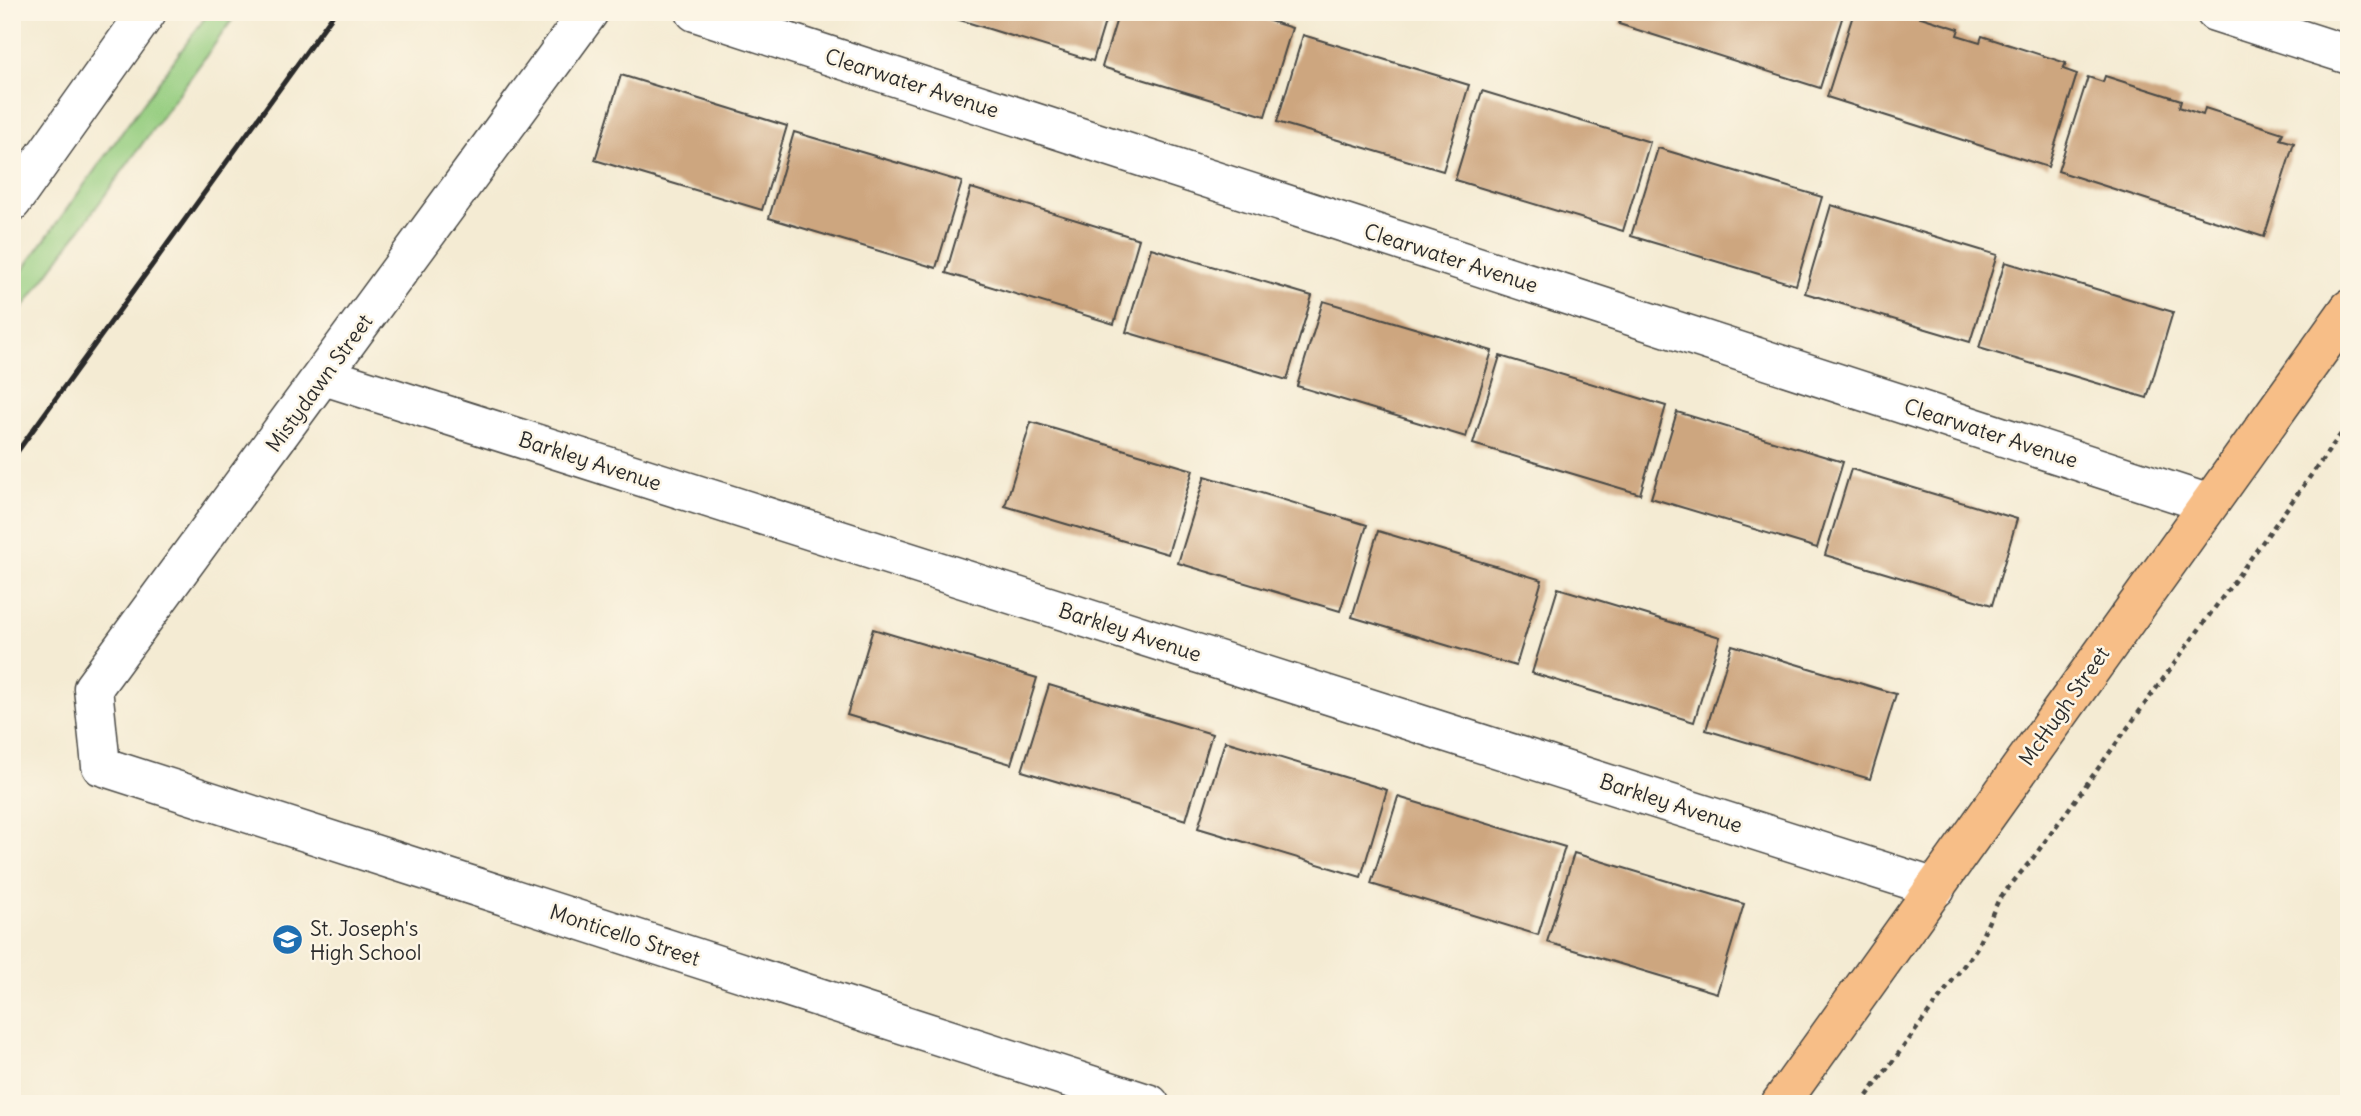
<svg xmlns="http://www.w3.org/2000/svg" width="2361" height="1116" font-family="Delius,sans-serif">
<rect width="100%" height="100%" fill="#fcf5e5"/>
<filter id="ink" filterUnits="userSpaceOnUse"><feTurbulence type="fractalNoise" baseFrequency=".0143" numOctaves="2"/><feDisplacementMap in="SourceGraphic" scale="14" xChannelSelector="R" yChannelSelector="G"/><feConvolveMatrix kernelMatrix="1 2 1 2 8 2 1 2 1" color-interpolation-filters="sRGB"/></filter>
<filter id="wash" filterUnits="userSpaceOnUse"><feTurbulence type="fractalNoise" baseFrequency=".00686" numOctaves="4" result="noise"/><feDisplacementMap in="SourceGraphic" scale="28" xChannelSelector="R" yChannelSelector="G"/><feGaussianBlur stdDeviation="1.57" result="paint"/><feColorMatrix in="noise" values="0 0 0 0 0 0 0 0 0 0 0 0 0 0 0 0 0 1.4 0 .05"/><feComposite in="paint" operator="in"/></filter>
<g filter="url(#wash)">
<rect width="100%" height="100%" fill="#f4ebd3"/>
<!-- green -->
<polygon fill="#95cd80" stroke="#607c56" stroke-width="2" points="209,12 238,12 12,323 12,285"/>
<g id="blocks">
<!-- building -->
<g fill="#cda67f">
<polygon points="934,12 1108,12 1093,61"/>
<polygon points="1119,12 1241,12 1292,28 1265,116 1102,67"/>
<polygon points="1623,12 1844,12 1820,88 1619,24"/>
<polygon points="1854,12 1905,12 1959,29 1957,35 1980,42 1982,36 2066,63 2063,69 2077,74 2048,167 1827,97"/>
<polygon points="1303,35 1469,85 1443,171 1277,122"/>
<polygon points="621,75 787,126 762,210 595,160"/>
<polygon points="2105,76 2181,100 2179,107 2203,115 2205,108 2283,133 2280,139 2294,143 2264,237 2058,171 2088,77 2103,82"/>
<polygon points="1482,91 1650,142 1623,231 1455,180"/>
<polygon points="794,132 962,182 936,268 769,218"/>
<polygon points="1658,148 1822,197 1796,285 1631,236"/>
<polygon points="971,188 1139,239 1114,324 946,273"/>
<polygon points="1831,205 1997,255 1970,342 1805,293"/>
<polygon points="1151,248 1312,296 1287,380 1126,332"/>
<polygon points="2005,262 2173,312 2147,398 1979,348"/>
<polygon points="1323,301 1492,351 1466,437 1297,386"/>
<polygon points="1500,356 1666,406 1640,494 1473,444"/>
<polygon points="1677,412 1843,462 1817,548 1651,498"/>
<polygon points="1031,422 1193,470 1168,554 1005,506"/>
<polygon points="1851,469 2017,519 1992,605 1825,555"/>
<polygon points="1205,476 1367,525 1340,611 1178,563"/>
<polygon points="1378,531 1542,580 1516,666 1352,617"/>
<polygon points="1558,588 1720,637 1694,722 1532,673"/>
<polygon points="873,629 1037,678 1011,764 847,715"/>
<polygon points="1732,645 1896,694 1870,779 1706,730"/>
<polygon points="1049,685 1212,734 1186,820 1022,771"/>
<polygon points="1225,741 1387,790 1361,877 1198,828"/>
<polygon points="1398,797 1565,847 1538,935 1371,884"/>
<polygon points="1574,853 1744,904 1717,993 1547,942"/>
</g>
</g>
</g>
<g filter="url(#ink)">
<use href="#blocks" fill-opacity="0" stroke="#494844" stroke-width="2"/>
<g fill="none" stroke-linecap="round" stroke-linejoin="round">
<defs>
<g id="minor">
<polyline points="589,12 93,688 101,766 1150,1104"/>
<polyline points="695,12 2207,503"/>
<polyline points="2215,12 2349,55"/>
<polyline points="12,202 147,12"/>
<polyline points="324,376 1936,888"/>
</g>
<polyline id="major" points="1780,1104 2349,309"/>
</defs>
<!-- minor casing -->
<use href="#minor" stroke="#494844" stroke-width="41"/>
<!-- major casing -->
<use href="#major" stroke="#494844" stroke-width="41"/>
<!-- path -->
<polyline stroke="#494844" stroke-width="4.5" stroke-dasharray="5 5" stroke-linecap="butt" points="1861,1104 1976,949 1999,899 2033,858 2349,423"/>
<!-- minor -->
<use href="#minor" stroke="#fff" stroke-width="38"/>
<!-- major -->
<use href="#major" stroke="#f7be87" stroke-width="38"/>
<!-- rail -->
<polyline stroke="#2b2b2b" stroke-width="5" points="12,459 335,12"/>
</g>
</g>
<!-- icons -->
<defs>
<symbol id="school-disc" viewBox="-11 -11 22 22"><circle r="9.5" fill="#1f6fb2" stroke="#fcf5e5"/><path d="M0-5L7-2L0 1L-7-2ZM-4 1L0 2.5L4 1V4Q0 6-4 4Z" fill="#fff"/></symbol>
</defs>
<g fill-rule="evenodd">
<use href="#school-disc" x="270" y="922" width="35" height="35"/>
</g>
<g text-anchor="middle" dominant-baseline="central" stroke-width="5" stroke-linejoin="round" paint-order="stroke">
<!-- street labels -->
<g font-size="21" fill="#2b2b2b" stroke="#fcf5e5">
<text transform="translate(912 83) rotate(18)">Clearwater Avenue</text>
<text transform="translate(1451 258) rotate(18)">Clearwater Avenue</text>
<text transform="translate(319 383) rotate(-54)">Mistydawn Street</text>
<text transform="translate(1991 433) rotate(18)">Clearwater Avenue</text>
<text transform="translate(590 461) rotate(18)">Barkley Avenue</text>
<text transform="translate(1130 632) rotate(18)">Barkley Avenue</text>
<text transform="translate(2064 706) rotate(-55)">McHugh Street</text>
<text transform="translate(1671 803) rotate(18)">Barkley Avenue</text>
<text transform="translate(625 935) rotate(18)">Monticello Street</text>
</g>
<!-- poi labels -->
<g font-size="21" fill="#2b2b2b" stroke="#fcf5e5" text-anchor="start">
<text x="310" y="928">St. Joseph's<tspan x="310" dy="24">High School</tspan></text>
</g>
</g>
<!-- margin -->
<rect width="2361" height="1116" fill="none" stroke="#fcf5e5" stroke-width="42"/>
</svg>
